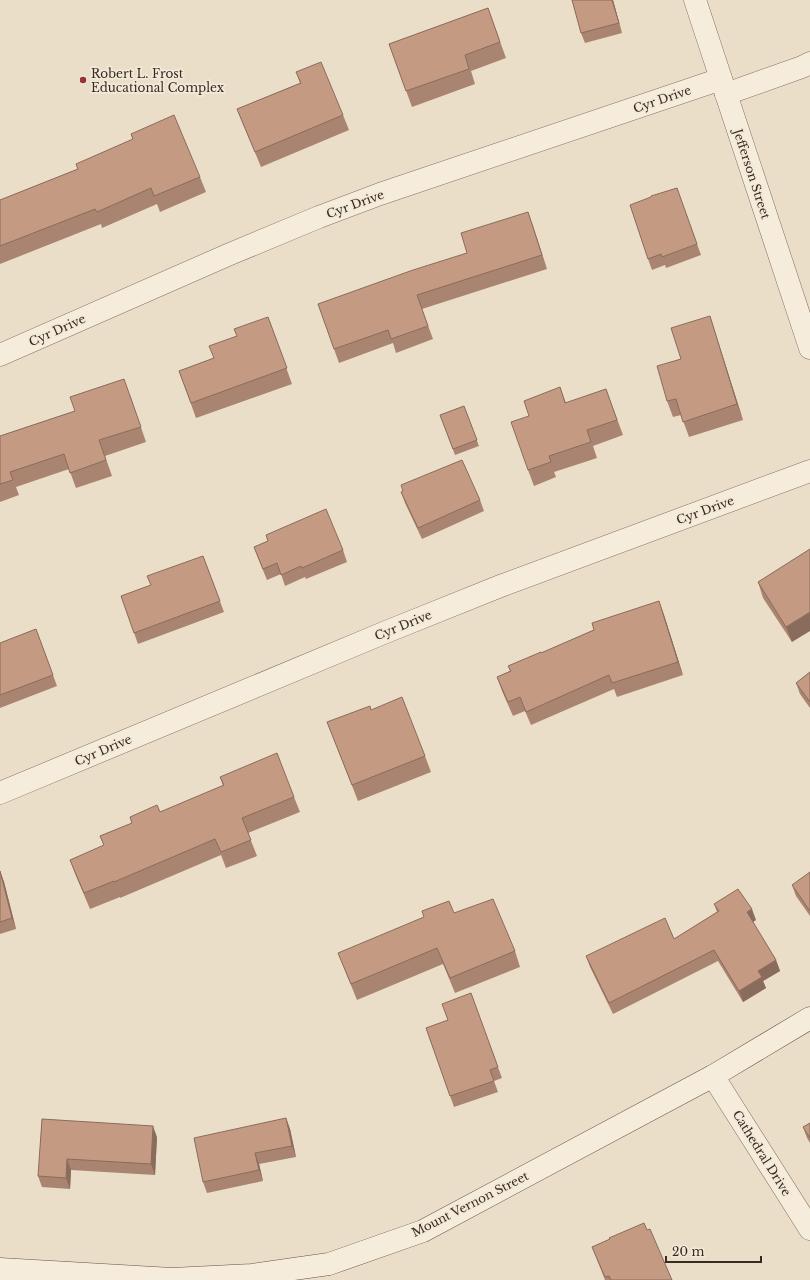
<svg xmlns="http://www.w3.org/2000/svg" width="810" height="1280" font-family="'Libre Baskerville',serif">
<rect width="100%" height="100%" fill="#ebdec9"/>
<g fill="none" stroke-linecap="round" stroke-linejoin="round">
<defs>
<g id="street">
<polyline points="695,0 810,348"/>
<polyline points="726,94 802,67 810,63"/>
<polyline points="0,355 230,254 319,217 380,194 721,79"/>
<polyline points="0,793 386,632 503,585 810,471"/>
<polyline points="713,1076 810,1229"/>
</g>
<polyline id="secondary" points="0,1269 172,1279 252,1275 329,1264 423,1231 713,1076 810,1018"/>
</defs>
<!-- street casing -->
<use href="#street" stroke="#85715f" stroke-width="23"/>
<!-- secondary casing -->
<use href="#secondary" stroke="#675242" stroke-width="23"/>
<!-- street -->
<use href="#street" stroke="#f6ecdc" stroke-width="22"/>
<!-- secondary -->
<use href="#secondary" stroke="#f6ecdc" stroke-width="22"/>
</g>
<!-- wall -->
<g fill="#a98471">
<polygon points="572,0 613,0 622,33 585,43 581,33"/>
<polygon points="488,8 506,58 471,71 475,84 412,107 389,44"/>
<polygon points="296,72 343,115 349,130 261,167 243,124 237,109 300,83"/>
<polygon points="131,134 200,177 206,192 160,212 157,204 102,228 101,224 0,264 0,200 78,169 133,140"/>
<polygon points="677,188 701,255 666,268 665,265 652,270 648,259"/>
<polygon points="528,212 547,269 422,309 433,339 396,353 393,343 339,363 318,304 467,253"/>
<polygon points="710,316 715,332 743,420 689,437 681,415 673,417 667,401 681,359"/>
<polygon points="268,317 292,384 196,418 179,371 214,358 237,336"/>
<polygon points="560,387 566,403 606,389 623,435 593,446 597,458 554,472 556,477 534,486 528,470 529,416"/>
<polygon points="130,395 146,442 105,456 112,476 76,488 69,469 16,487 19,495 0,502 0,436 75,411"/>
<polygon points="464,406 479,446 455,455 440,415"/>
<polygon points="401,492 480,500 484,511 422,539 405,503"/>
<polygon points="266,535 343,550 347,562 306,579 305,577 285,586 281,574 267,580 258,558 254,547 268,541"/>
<polygon points="810,549 792,642 763,598 758,582"/>
<polygon points="203,556 224,612 138,644 121,596 151,585"/>
<polygon points="659,601 664,615 683,675 617,697 614,689 531,725 525,711 513,716 502,691 497,677 510,671 508,666 541,653"/>
<polygon points="36,629 57,686 0,708 0,643"/>
<polygon points="810,672 810,708 800,694 796,683"/>
<polygon points="327,722 425,756 431,772 358,801"/>
<polygon points="220,777 294,797 300,812 248,833 257,856 226,868 221,855 120,898 120,897 90,909 76,876 70,860 104,846 100,836 132,823 130,817 160,812 223,786"/>
<polygon points="0,871 4,882 16,929 0,934"/>
<polygon points="810,872 810,916 796,896 792,885"/>
<polygon points="714,904 756,920 753,922 776,960 780,971 763,981 766,988 743,1002 718,961 613,1014 590,967 586,956 674,939 717,912"/>
<polygon points="454,913 515,951 520,967 455,993 443,964 357,1000 344,968 338,953"/>
<polygon points="471,993 502,1078 494,1081 498,1092 454,1107 426,1028 448,1020"/>
<polygon points="286,1118 290,1129 296,1157 259,1164 263,1181 207,1193 203,1182"/>
<polygon points="42,1119 157,1137 155,1175 71,1170 70,1189 42,1187 38,1176"/>
<polygon points="810,1123 810,1143 807,1138 803,1127"/>
<polygon points="647,1230 672,1280 605,1280 592,1247 610,1239"/>
</g>
<!-- shaded-wall -->
<g fill="#8a6c5c">
<polygon points="612,0 613,0 622,33 619,23"/>
<polygon points="528,212 533,226 547,269 542,255"/>
<polygon points="710,316 715,332 743,420 737,404"/>
<polygon points="659,601 664,615 683,675 678,662"/>
<polygon points="810,612 810,631 792,642 786,627"/>
<polygon points="0,871 4,882 16,929 12,918"/>
<polygon points="752,909 756,920 751,923 747,912"/>
<polygon points="776,960 780,971 763,981 766,988 743,1002 739,991 758,971"/>
<polygon points="286,1118 290,1129 296,1157 292,1146"/>
<polygon points="153,1126 157,1137 155,1175 151,1164"/>
<polygon points="255,1153 259,1164 263,1181 259,1170"/>
<polygon points="67,1159 71,1170 70,1189 66,1178"/>
</g>
<!-- building -->
<g fill="#c59a83" stroke="#8a6c5c">
<polygon points="572,0 612,0 619,23 581,33"/>
<polygon points="488,8 500,42 465,55 469,69 406,91 389,44"/>
<polygon points="321,62 343,115 255,152 237,109 301,83 296,72"/>
<polygon points="174,115 200,177 154,196 151,188 97,212 95,209 0,246 0,200 78,169 76,164 133,139 131,134"/>
<polygon points="677,188 697,244 662,257 661,254 648,259 630,205 651,197 651,196"/>
<polygon points="528,212 542,255 417,295 428,326 391,339 388,330 334,349 318,304 413,270 467,253 461,233"/>
<polygon points="710,316 737,404 683,422 676,399 667,401 657,366 681,359 671,328"/>
<polygon points="268,317 287,368 191,403 179,371 214,358 209,346 237,336 234,329"/>
<polygon points="124,379 141,427 99,440 106,460 70,473 64,454 10,472 13,480 0,484 0,436 75,411 70,397"/>
<polygon points="560,387 565,403 606,389 617,420 587,430 591,442 549,456 551,462 528,470 511,422 529,416 524,401"/>
<polygon points="464,406 477,440 453,449 440,415"/>
<polygon points="462,460 480,500 418,528 401,492 403,491 401,485"/>
<polygon points="326,509 343,550 302,568 301,566 281,575 277,563 263,569 254,547 268,541 266,535"/>
<polygon points="810,549 810,612 786,627 758,582"/>
<polygon points="203,556 220,601 134,633 121,596 151,585 147,576"/>
<polygon points="659,601 678,662 612,683 609,675 526,712 520,697 508,702 497,677 511,671 508,666 541,652 541,653 594,630 592,623"/>
<polygon points="36,629 53,675 0,695 0,643"/>
<polygon points="810,672 810,702 796,683"/>
<polygon points="402,697 425,756 352,785 327,722 370,706 371,710"/>
<polygon points="277,753 294,797 242,818 251,840 221,852 215,839 114,882 114,881 84,893 70,860 104,845 100,836 132,823 130,817 157,805 160,812 224,785 220,777"/>
<polygon points="0,871 12,918 0,922"/>
<polygon points="810,872 810,911 792,885"/>
<polygon points="738,889 752,909 747,912 776,960 758,971 762,977 739,991 714,950 609,1003 586,956 665,918 674,939 719,911 714,904"/>
<polygon points="493,899 515,951 450,978 437,948 351,984 338,953 424,917 422,911 449,901 454,913"/>
<polygon points="471,993 498,1067 490,1070 494,1081 450,1096 426,1028 448,1020 442,1004"/>
<polygon points="286,1118 292,1146 255,1153 259,1170 203,1182 194,1138"/>
<polygon points="42,1119 153,1126 151,1164 67,1159 66,1178 38,1176"/>
<polygon points="810,1123 810,1138 803,1127"/>
<polygon points="644,1223 647,1230 650,1229 672,1280 611,1280 609,1276 605,1277 592,1247 610,1239 609,1238"/>
</g>
<!-- markers -->
<circle fill="#8f353b" stroke="#f3e9d8" stroke-width="1.5" cx="83" cy="80" r="4"/>
<g text-anchor="middle" dominant-baseline="central" stroke-width="3.5" stroke-linejoin="round" paint-order="stroke">
<!-- poi labels -->
<g font-size="12" fill="#372b21" stroke="#f3e9d8" text-anchor="start">
<text x="91" y="73">Robert L. Frost<tspan x="91" dy="14">Educational Complex</tspan></text>
</g>
<!-- street labels -->
<g font-size="12" fill="#372b21" stroke="#f3e9d8">
<text transform="translate(662 99) rotate(-19)">Cyr Drive</text>
<text transform="translate(752 174) rotate(72)">Jefferson Street</text>
<text transform="translate(355 204) rotate(-20)">Cyr Drive</text>
<text transform="translate(57 330) rotate(-24)">Cyr Drive</text>
<text transform="translate(705 510) rotate(-20)">Cyr Drive</text>
<text transform="translate(403 625) rotate(-22)">Cyr Drive</text>
<text transform="translate(103 750) rotate(-23)">Cyr Drive</text>
<text transform="translate(762 1153) rotate(58)">Cathedral Drive</text>
<text transform="translate(470 1204) rotate(-27)">Mount Vernon Street</text>
</g>
</g>
<!-- scale -->
<path d="M666 1256v6h95v-6" fill="none" stroke="#372b21" stroke-width="2"/>
<text x="672" y="1256" font-size="12" fill="#372b21" stroke="#f3e9d8" stroke-width="3" paint-order="stroke">20 m</text>
</svg>
